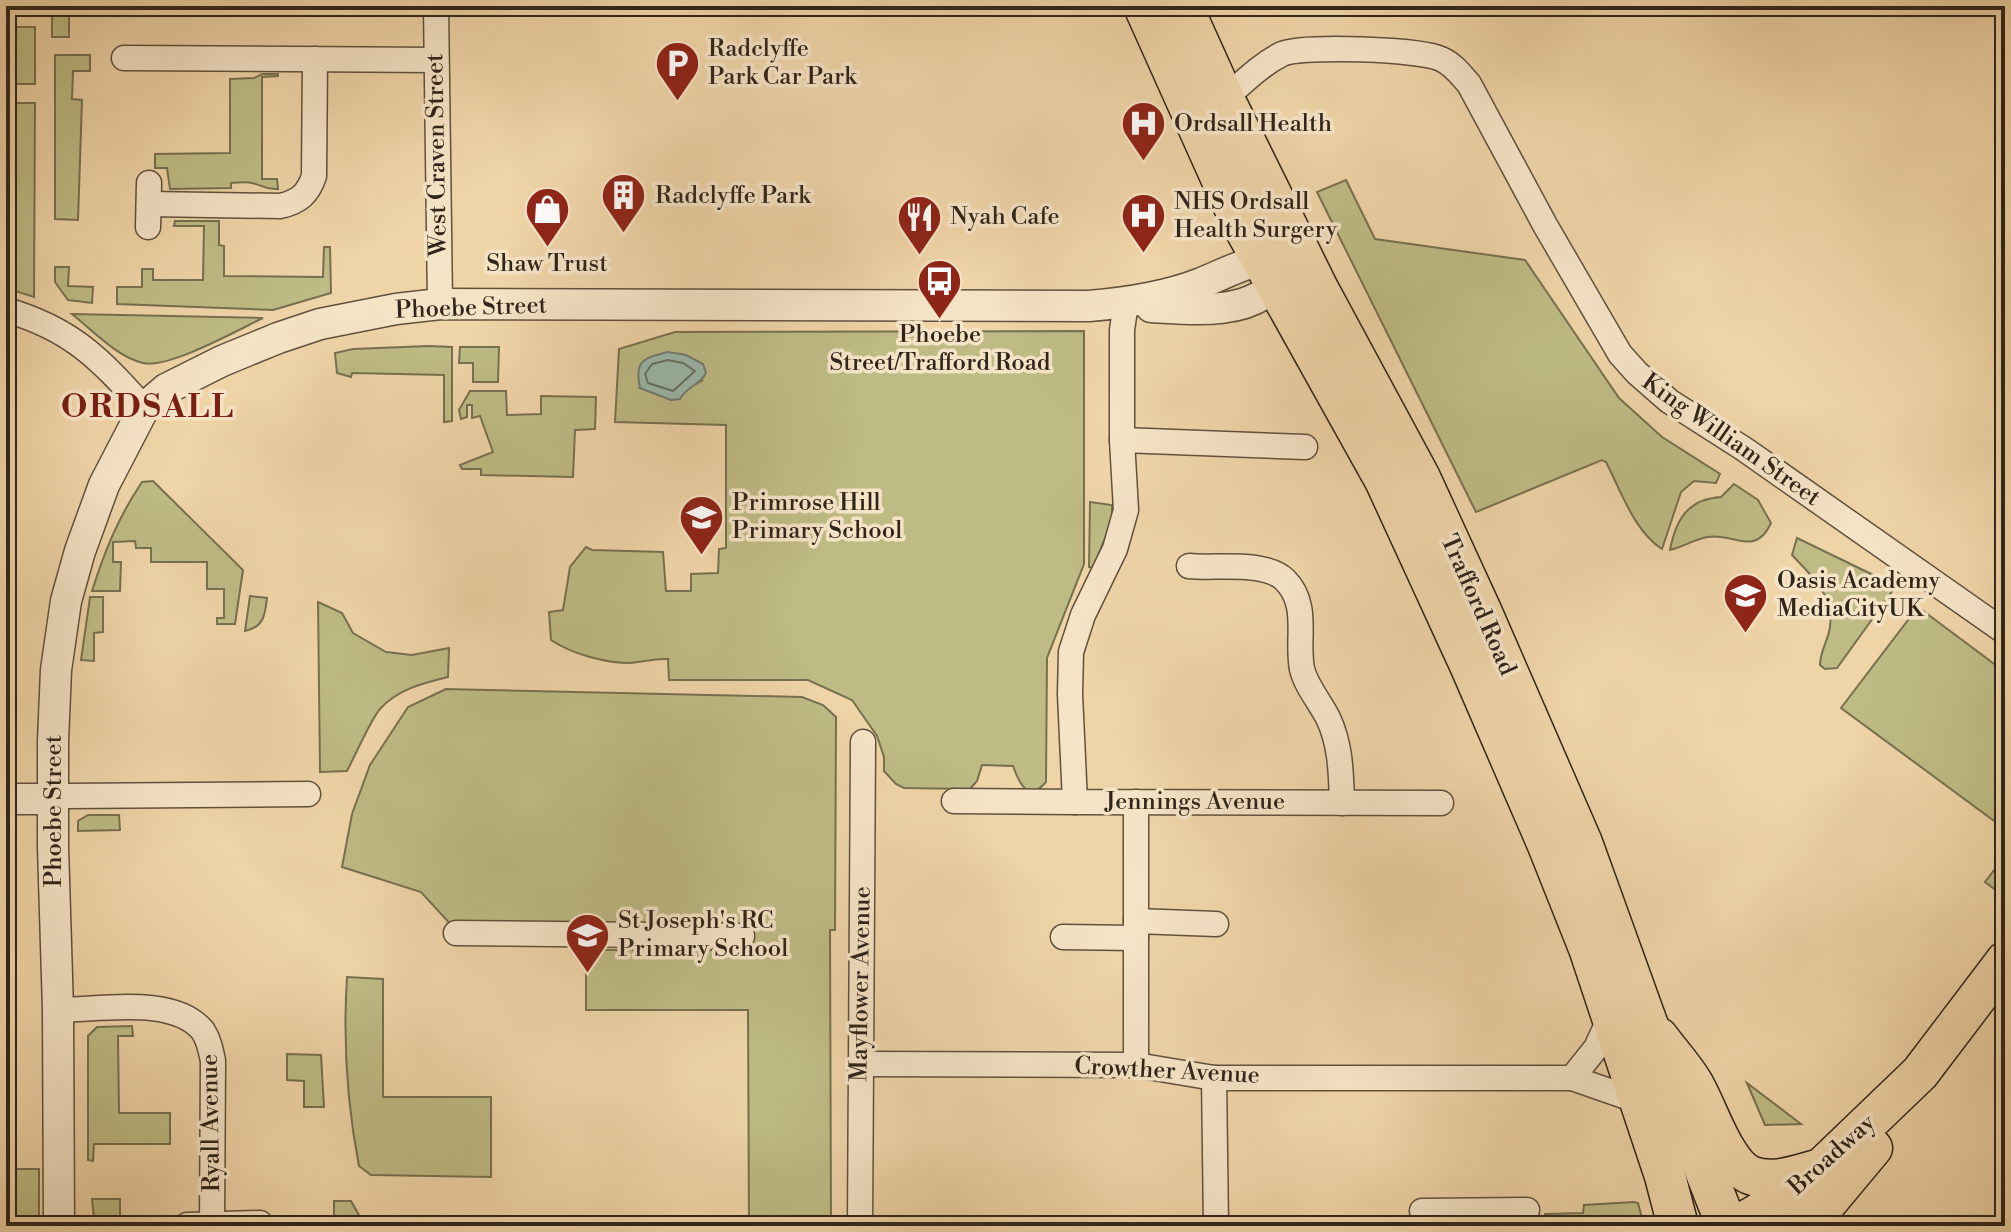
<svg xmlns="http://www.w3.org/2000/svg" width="2011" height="1232" font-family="'Libre Bodoni',serif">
<rect width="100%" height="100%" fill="#efd4a7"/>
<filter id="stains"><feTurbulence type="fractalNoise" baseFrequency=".0025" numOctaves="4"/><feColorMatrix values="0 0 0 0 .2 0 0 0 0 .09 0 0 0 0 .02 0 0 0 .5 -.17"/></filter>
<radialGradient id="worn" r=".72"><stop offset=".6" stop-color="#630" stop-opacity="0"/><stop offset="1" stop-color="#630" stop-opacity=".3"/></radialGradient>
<!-- green -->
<g fill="#bebb84" stroke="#777050" stroke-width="2" fill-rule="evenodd">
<rect x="52" y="6" width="17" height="31"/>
<rect x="6" y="27" width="29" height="57"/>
<polygon points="55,55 90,55 90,71 73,71 72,99 82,100 78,220 55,219"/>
<path d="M262 74H278V76L262 77V179H277L278 189C264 190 263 185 252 183 246 181 237 183 231 183V188L170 189 167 168H155V154L230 153V79L254 78Z"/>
<polygon points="6,103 35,103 34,297 6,288"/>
<path d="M1346 180 1375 239 1525 260 1619 398 1662 437 1720 474 1716 483 1694 481 1681 492 1662 549C1634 531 1621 491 1606 462L1602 460 1476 512 1317 192Z"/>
<polygon points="175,221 219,221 219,245 224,246 224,276 323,277 324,247 330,247 331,293 273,310 117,304 117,287 142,287 142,269 153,269 153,280 203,280 204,226 174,226"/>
<polygon points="55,267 69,267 68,286 93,287 92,303 68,300 55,282"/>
<path d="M72 314 263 318C238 330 168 369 143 363 117 357 92 330 72 314Z"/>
<path d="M1084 331V564L1047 658 1046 782C1028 803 1019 783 1013 766L982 765 977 781 970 789 904 788 896 784 884 771V757L877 736 852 700 808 680H669L668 659C655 658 643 662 630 663 605 663 572 654 551 640L549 612 563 610 570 567 586 547 592 550 663 552 666 591H691V574L718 573 719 549 726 548V425L615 422 619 349 675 332ZM703 380 684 390 680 398 671 400 641 388Z"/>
<polygon points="429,346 452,347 452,421 444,422 444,375 352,373 351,377 337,373 335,353 353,349"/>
<polygon points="460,347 499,347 498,382 473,382 473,363 459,363"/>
<polygon points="470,391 506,391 507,415 541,414 541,396 596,397 595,429 575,430 573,477 481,475 481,469 462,469 460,465 493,452 480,416 472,418 472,405 467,405 467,417 461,419 459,410"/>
<path d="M153 481 243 570 235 624H217V618H224V589H207V562H151V548H136L135 541 113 542V562H121L120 591H92C105 550 118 518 142 482Z"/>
<path d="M1734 484 1758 500 1771 523C1755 558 1733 532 1708 537 1694 539 1684 547 1670 550 1676 519 1688 499 1721 497Z"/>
<polygon points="1090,502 1112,505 1112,521 1093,568 1089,567"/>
<path d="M1797 538 1896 586 1837 668 1825 669 1820 665C1820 651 1828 641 1830 627 1835 596 1811 575 1792 555Z"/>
<path d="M250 596 267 598C265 615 264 627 245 631Z"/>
<polygon points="90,597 103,597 103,632 94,633 94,661 81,660"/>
<path d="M318 602 342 613 353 633 386 652 412 655 449 648 448 677C424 683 398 689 380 709 371 719 355 756 347 771L320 772Z"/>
<polygon points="1918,607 2005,672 2005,829 1841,708"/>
<polygon points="446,689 802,697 823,705 836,717 835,930 830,930 831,1226 749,1226 748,1010 586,1010 586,950 751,950 751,929 454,928 421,892 342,867 352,814 370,765 408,707"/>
<polygon points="88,815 119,815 120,830 78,831 78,821"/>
<polygon points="2005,856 2005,897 1985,882"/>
<path d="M347 977 383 979V1097H491V1177L371 1175 359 1166C347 1104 343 1040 347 977Z"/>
<polygon points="132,1026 133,1036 118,1036 119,1113 170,1113 170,1144 94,1144 93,1161 88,1160 88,1036 97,1027"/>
<polygon points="287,1054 321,1055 324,1107 304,1107 304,1081 287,1080"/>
<polygon points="1747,1083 1801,1124 1765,1125"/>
<rect x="6" y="1169" width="33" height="57"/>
<polygon points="92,1199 120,1199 120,1226 95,1226"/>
<polygon points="334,1201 351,1201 365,1226 334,1226"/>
<polygon points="1634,1202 1638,1203 1644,1226 1544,1226 1545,1214 1583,1213 1584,1205"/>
</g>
<!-- water -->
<path fill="#9ab8ab" stroke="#707d71" stroke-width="2" d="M668 352 686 355 703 364 706 373C700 385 686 387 680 399L671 400 640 388C634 361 643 358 668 352Z"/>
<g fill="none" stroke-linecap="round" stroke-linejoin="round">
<!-- shore -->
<polygon stroke="#656e63" stroke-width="2" points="668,360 683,363 695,371 673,391 648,383 645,374 652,364"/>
<defs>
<g id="minor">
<polyline points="436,6 440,304"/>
<polyline points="124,58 436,60"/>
<path d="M1224 99C1243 83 1260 65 1282 54 1302 45 1422 49 1441 59 1453 64 1461 75 1469 84L1545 225 1620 354 1637 373 1669 401 1744 449 2005 632"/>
<path d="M149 204 280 206C299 202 308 194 314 176L315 59"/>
<polyline points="148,227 149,183"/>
<polyline points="1126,303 1122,330 1122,440 1126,510 1115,549 1083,615 1071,652 1070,694 1075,802 1441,803"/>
<path d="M6 310C72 329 100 359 144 408"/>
<polyline points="1122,440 1305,447"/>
<path d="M1189 566C1215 569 1265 560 1285 580 1310 605 1296 639 1302 669 1306 686 1320 702 1328 718 1341 745 1341 774 1342 803"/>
<polyline points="53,799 67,796 308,794"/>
<polyline points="954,801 1075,802"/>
<polyline points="1136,802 1136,1065"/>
<polyline points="1136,921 1216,924"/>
<polyline points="456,933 742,936"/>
<polyline points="1063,937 1136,938"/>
<path d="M58 1010C99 1010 174 995 203 1031 209 1040 211 1051 213 1061L212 1224"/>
<polyline points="859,1064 1136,1065 1214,1078 1572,1078 1641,1102"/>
<polyline points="1214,1078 1216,1226"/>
<polyline points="1572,1078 1596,1048 1612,1013"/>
<polyline points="1422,1211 1527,1210"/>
<polyline points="187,1225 260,1223"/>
<polyline points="860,1226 863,742"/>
</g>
<g id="tertiary">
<path d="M1151 307C1190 309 1241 316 1273 287 1278 282 1281 271 1284 264"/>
<polyline points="6,799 53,799"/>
<path d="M59 1226 58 1010 53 847V741L56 670 66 601 80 551 104 485 144 408 166 389 222 361 278 338 320 324 396 309 440 304 1089 306C1125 303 1165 297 1199 284 1227 273 1251 258 1281 259"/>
</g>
<g id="primary">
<path d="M1659 1037C1670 1052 1683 1066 1693 1082 1708 1106 1724 1163 1750 1175 1772 1184 1795 1175 1817 1169"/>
<polyline points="1736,1226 1782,1199 1820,1169 1920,1073 2005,961"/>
<polyline points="1808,1226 1873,1148"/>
</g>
<g id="trunk">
<polyline points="1144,6 1240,220 1385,480 1470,665 1548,845 1589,948 1665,1176 1678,1226"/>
<polyline points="1182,6 1224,99 1318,289 1420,478 1482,613 1582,843 1647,1023 1727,1226"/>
</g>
</defs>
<!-- minor casing -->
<use href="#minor" stroke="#60513e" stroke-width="27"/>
<!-- tertiary casing -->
<use href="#tertiary" stroke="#60513e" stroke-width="33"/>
<!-- primary casing -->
<use href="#primary" stroke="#30251b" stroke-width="41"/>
<!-- trunk casing -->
<use href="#trunk" stroke="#30251b" stroke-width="43"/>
<!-- minor -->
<use href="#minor" stroke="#f5e3c6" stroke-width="24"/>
<!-- tertiary -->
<use href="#tertiary" stroke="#f5e3c6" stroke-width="30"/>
<!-- primary -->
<use href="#primary" stroke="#efd4a7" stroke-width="38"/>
<!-- trunk -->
<use href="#trunk" stroke="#efd4a7" stroke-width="40"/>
</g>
<!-- icons -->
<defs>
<symbol id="parking-pin" viewBox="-11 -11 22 30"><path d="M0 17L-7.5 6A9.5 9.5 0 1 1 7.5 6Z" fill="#8f2418" stroke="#f5e3c6"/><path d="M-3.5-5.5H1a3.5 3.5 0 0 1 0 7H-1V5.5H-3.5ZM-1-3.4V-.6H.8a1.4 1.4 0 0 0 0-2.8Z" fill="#fff"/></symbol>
<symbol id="hospital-pin" viewBox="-11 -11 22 30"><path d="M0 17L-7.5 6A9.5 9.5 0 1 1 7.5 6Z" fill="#8f2418" stroke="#f5e3c6"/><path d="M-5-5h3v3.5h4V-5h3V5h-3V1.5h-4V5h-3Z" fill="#fff"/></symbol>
<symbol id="building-pin" viewBox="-11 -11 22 30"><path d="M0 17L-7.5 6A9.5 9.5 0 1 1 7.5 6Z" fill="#8f2418" stroke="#f5e3c6"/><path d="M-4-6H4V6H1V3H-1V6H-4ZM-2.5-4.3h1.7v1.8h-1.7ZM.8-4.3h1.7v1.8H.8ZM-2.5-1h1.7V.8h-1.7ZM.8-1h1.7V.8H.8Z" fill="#fff"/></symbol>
<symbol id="shop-pin" viewBox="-11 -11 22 30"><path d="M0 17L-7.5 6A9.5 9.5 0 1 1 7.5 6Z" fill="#8f2418" stroke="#f5e3c6"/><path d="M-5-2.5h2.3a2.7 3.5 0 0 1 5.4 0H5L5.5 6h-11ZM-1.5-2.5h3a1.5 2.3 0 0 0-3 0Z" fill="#fff"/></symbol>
<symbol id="restaurant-pin" viewBox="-11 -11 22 30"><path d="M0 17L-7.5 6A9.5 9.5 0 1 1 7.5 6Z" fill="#8f2418" stroke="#f5e3c6"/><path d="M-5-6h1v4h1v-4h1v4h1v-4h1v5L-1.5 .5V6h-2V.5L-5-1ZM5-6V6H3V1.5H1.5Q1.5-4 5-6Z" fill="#fff"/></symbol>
<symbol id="bus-pin" viewBox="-11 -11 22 30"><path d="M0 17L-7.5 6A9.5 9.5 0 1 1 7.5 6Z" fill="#8f2418" stroke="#f5e3c6"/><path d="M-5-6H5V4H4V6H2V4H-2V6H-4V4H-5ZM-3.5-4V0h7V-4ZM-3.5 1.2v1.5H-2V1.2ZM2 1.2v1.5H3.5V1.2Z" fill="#fff"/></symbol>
<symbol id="school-pin" viewBox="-11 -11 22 30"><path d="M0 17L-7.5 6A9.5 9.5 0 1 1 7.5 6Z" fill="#8f2418" stroke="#f5e3c6"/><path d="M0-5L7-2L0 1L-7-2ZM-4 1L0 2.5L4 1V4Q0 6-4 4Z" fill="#fff"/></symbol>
</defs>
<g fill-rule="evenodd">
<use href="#parking-pin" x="652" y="38" width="51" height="69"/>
<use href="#hospital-pin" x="1118" y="98" width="51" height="69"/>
<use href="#building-pin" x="598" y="170" width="51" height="69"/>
<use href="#shop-pin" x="522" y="184" width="51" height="69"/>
<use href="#hospital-pin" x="1118" y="190" width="51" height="69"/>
<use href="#restaurant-pin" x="894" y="192" width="51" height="69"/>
<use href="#bus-pin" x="914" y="256" width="51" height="69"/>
<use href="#school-pin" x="676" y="492" width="51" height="69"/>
<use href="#school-pin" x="1720" y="570" width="51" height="69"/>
<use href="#school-pin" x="562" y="910" width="51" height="69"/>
</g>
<g text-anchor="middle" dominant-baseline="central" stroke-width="7" stroke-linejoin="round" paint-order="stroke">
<!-- poi labels -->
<g font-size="24" fill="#30251b" stroke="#f5e3c6" text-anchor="start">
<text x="708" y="49">Radclyffe<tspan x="708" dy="28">Park Car Park</tspan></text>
<text x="1174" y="124">Ordsall Health</text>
<text x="655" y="196">Radclyffe Park</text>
<text x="1174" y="202">NHS Ordsall<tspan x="1174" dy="28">Health Surgery</tspan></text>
<text x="950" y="217">Nyah Cafe</text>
<text x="547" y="264" text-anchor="middle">Shaw Trust</text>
<text x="940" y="335" text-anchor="middle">Phoebe<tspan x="940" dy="28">Street/Trafford Road</tspan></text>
<text x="732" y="503">Primrose Hill<tspan x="732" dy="28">Primary School</tspan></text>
<text x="1777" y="581">Oasis Academy<tspan x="1777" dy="28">MediaCityUK</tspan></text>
<text x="618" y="921">St Joseph's RC<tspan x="618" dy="28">Primary School</tspan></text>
</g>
<!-- street labels -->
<g font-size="24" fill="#30251b" stroke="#f5e3c6">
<text transform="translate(437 155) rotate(-91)">West Craven Street</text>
<text transform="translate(471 308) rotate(-2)">Phoebe Street</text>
<text transform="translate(1731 440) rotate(35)">King William Street</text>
<text transform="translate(1478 605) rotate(66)">Trafford Road</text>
<text x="1195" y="802">Jennings Avenue</text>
<text transform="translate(54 811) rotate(-90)">Phoebe Street</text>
<text transform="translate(861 984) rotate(-89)">Mayflower Avenue</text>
<text transform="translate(1167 1071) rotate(3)">Crowther Avenue</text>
<text transform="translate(211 1123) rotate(-91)">Ryall Avenue</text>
<text transform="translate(1832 1155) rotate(-42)">Broadway</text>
</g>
<!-- district labels -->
<g font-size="32" font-weight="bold" letter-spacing="2" fill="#7a1f14" stroke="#f5e3c6">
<text x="148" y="407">ORDSALL</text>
</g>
</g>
<!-- margin -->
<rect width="2011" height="1232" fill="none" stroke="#efd4a7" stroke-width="32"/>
<rect x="8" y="8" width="1995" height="1216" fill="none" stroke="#30251b" stroke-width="4"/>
<rect x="16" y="16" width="1979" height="1200" fill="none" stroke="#30251b" stroke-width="2"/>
<rect width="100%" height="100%" filter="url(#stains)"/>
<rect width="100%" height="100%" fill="url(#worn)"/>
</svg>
